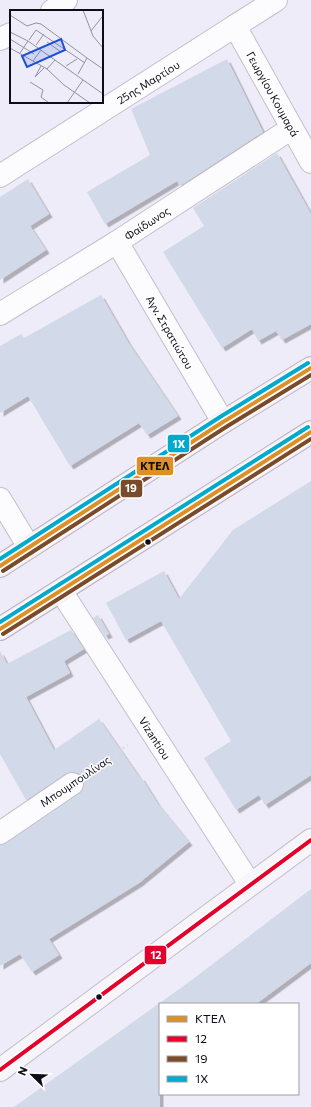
<svg xmlns="http://www.w3.org/2000/svg" width="311" height="1107" font-family="Commissioner,sans-serif">
<defs>
<filter id="shadow"><feDropShadow dx="3.5" dy="3.5" stdDeviation="0" flood-color="#0004"/></filter>
</defs>
<rect width="100%" height="100%" fill="#eeecf8"/>
<!-- building -->
<g fill="#d2d9e8" filter="url(#shadow)">
<polygon points="227,59 263,132 180,186 177,181 105,224 87,192 150,155 131,109"/>
<polygon points="277,153 311,214 311,324 282,340 276,331 258,341 252,329 222,348 163,252 204,226 193,208"/>
<polygon points="28,179 49,214 30,226 46,250 0,280 0,197"/>
<polygon points="101,295 128,342 178,416 147,435 139,423 70,466 28,396 0,413 0,346 21,334 24,338"/>
<polygon points="311,481 311,775 265,805 259,795 236,810 204,758 231,741 161,621 126,640 106,603 164,571 179,599 233,530"/>
<polygon points="98,615 109,634 105,636 93,618"/>
<polygon points="71,630 84,649 64,661 70,673 26,697 54,750 99,719 140,778 141,777 158,804 189,842 139,883 49,939 59,955 32,972 20,954 0,966 0,845 7,843 79,794 83,789 84,783 83,777 78,773 71,772 26,800 0,754 0,651 7,664"/>
<polygon points="311,889 311,963 256,1004 160,1004 160,1107 14,1107 189,982"/>
</g>
<g fill="none" stroke-linecap="round" stroke-linejoin="round">
<defs>
<polyline id="pedestrian" points="0,176 235,26"/>
<g id="minor">
<polyline points="276,0 235,26 311,162"/>
<polyline points="52,11 66,0"/>
<polyline points="0,39 11,34"/>
<polyline points="117,242 223,422"/>
<polyline points="0,314 117,242 292,128"/>
<polyline points="0,499 29,547"/>
<polyline points="61,591 250,884"/>
<polyline points="0,833 72,784"/>
</g>
<polyline id="secondary" points="0,1070 311,840"/>
<g id="primary">
<polyline points="0,566 223,422 311,368"/>
<polyline points="0,629 311,432"/>
</g>
</defs>
<!-- pedestrian casing -->
<use href="#pedestrian" stroke="#c1bfcb" stroke-width="24"/>
<!-- minor casing -->
<use href="#minor" stroke="#c1bfcb" stroke-width="24"/>
<!-- secondary casing -->
<use href="#secondary" stroke="#c1bfcb" stroke-width="24"/>
<!-- primary casing -->
<use href="#primary" stroke="#bbafc0" stroke-width="24"/>
<!-- path -->
<polyline stroke="#dcdcdf" stroke-width="2.5" stroke-dasharray="2 3" stroke-linecap="butt" points="94,768 128,745"/>
<!-- pedestrian -->
<use href="#pedestrian" stroke="#fcfcfe" stroke-width="22"/>
<!-- minor -->
<use href="#minor" stroke="#fcfcfe" stroke-width="22"/>
<!-- secondary -->
<use href="#secondary" stroke="#f8f5fa" stroke-width="22"/>
<!-- primary -->
<use href="#primary" stroke="#f4eef5" stroke-width="22"/>
<defs>
<g id="bus-1">
<polyline points="0,566 223,422 311,368"/>
<polyline points="0,629 311,432"/>
</g>
<polyline id="bus-2" points="0,1070 311,840"/>
<g id="bus-3">
<polyline points="3,571 226,427 311,375"/>
<polyline points="3,634 311,439"/>
</g>
<g id="bus-4">
<polyline points="0,559 220,417 308,363"/>
<polyline points="0,622 308,427"/>
</g>
</defs>
<!-- bus-1 casing -->
<use href="#bus-1" stroke="#fff" stroke-width="7"/>
<!-- bus-2 casing -->
<use href="#bus-2" stroke="#fff" stroke-width="7"/>
<!-- bus-3 casing -->
<use href="#bus-3" stroke="#fff" stroke-width="7"/>
<!-- bus-4 casing -->
<use href="#bus-4" stroke="#fff" stroke-width="7"/>
<!-- bus-1 -->
<use href="#bus-1" stroke="#de9026" stroke-width="4"/>
<!-- bus-2 -->
<use href="#bus-2" stroke="#e4002b" stroke-width="4"/>
<!-- bus-3 -->
<use href="#bus-3" stroke="#7a4b2a" stroke-width="4"/>
<!-- bus-4 -->
<use href="#bus-4" stroke="#00a9ce" stroke-width="4"/>
</g>
<!-- markers -->
<g fill="#0e0c18" stroke="#fff" stroke-width="1.5">
<circle cx="148" cy="542" r="3.5"/>
<circle cx="99" cy="997" r="3.5"/>
</g>
<g text-anchor="middle" dominant-baseline="central" stroke-width="3" stroke-linejoin="round" paint-order="stroke">
<!-- street labels -->
<g font-size="11" fill="#0e0c18" stroke="#fff">
<text transform="translate(148 82) rotate(-32)">25ης Μαρτίου</text>
<text transform="translate(273 94) rotate(61)">Γεωργίου Κουμαρά</text>
<text transform="translate(147 223) rotate(-33)">Φαίδωνος</text>
<text transform="translate(170 332) rotate(60)">Αγν. Στρατιώτου</text>
<text transform="translate(155 738) rotate(57)">Vizantiou</text>
<text transform="translate(75 781) rotate(-34)">Μπουμπουλίνας</text>
</g>
</g>
<!-- overview -->
<g transform="translate(10 10)">
<rect width="93" height="93" fill="#eeecf8"/>
<path fill="none" stroke="#94929e" stroke-width="1" d="M73 0 83 26 93 38M0 5 17 16 26 13 31 14 77 48 68 64M81 21 92 7M0 22 18 31 93 84M0 29 24 44M19 30 26 20 75 53M37 32 51 42M26 35 34 24M0 38 37 59 54 75 80 93M10 43 18 31M77 48 93 59M23 51 31 40M31 56 25 67 34 58M56 56 67 49M37 59 45 50M20 72 33 80 31 87 39 93M57 93 73 70"/>
<path fill="#1d4ed8" fill-opacity="0.15" stroke="#1d4ed8" stroke-width="2" d="M51 29 55 40 17 57 12 46Z"/>
<rect width="93" height="93" fill="none" stroke="#0e0c18" stroke-width="2"/>
</g>
<g stroke="#fff" stroke-width="1.5">
<rect x="167" y="434" width="23" height="19" rx="4" fill="#00a9ce"/>
<rect x="136" y="456" width="38" height="20" rx="4" fill="#de9026"/>
<rect x="120" y="479" width="23" height="19" rx="4" fill="#7a4b2a"/>
<rect x="144" y="945" width="23" height="20" rx="4" fill="#e4002b"/>
</g>
<g font-size="11" text-anchor="middle" font-weight="bold" fill="#fff">
<text x="179" y="448">1Χ</text>
<text x="131" y="492">19</text>
<text x="156" y="959">12</text>
</g>
<g font-size="11" text-anchor="middle" font-weight="bold" fill="#111">
<text x="155" y="470">ΚΤΕΛ</text>
</g>
<!-- legend -->
<rect x="159" y="1003" width="140" height="92" fill="#ffffff" stroke="#9f9ea3"/>
<rect x="167" y="1016" width="20" height="6" fill="#de9026" stroke="#9f9ea3"/>
<text x="195" y="1023" font-size="12" fill="#0e0c18">ΚΤΕΛ</text>
<rect x="167" y="1036" width="20" height="6" fill="#e4002b" stroke="#9f9ea3"/>
<text x="195" y="1043" font-size="12" fill="#0e0c18">12</text>
<rect x="167" y="1056" width="20" height="6" fill="#7a4b2a" stroke="#9f9ea3"/>
<text x="195" y="1063" font-size="12" fill="#0e0c18">19</text>
<rect x="167" y="1076" width="20" height="6" fill="#00a9ce" stroke="#9f9ea3"/>
<text x="195" y="1083" font-size="12" fill="#0e0c18">1Χ</text>
<!-- north arrow -->
<g transform="translate(32 1075) rotate(293)" stroke="#ffffff" stroke-width="3" paint-order="stroke">
<path d="M0-3L7 15L0 10L-7 15Z" fill="#0e0c18"/>
<text y="-6" font-size="11" font-weight="bold" text-anchor="middle" fill="#0e0c18">N</text>
</g>
</svg>
